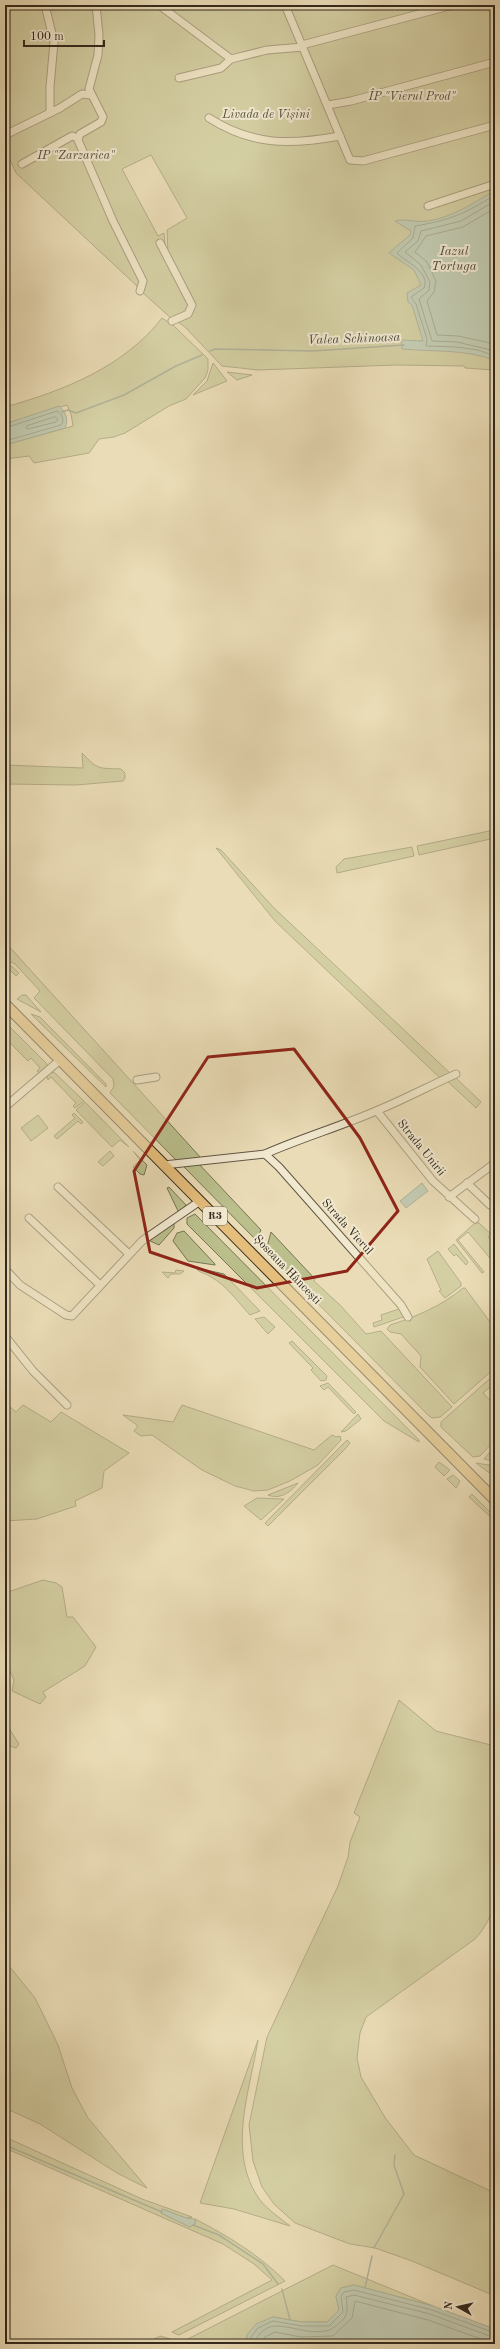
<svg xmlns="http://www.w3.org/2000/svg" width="500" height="2349" font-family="'Old Standard TT',serif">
<rect width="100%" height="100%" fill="#eadcb7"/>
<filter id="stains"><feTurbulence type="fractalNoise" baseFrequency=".005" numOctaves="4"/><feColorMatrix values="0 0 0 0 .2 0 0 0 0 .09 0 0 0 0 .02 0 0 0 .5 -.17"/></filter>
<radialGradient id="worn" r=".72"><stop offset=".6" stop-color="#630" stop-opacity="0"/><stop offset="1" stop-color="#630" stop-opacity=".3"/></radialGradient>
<!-- green -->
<g fill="#babf8c" stroke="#767454">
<path d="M5 5H495V370L465 368 464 366 396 365 258 370 222 366 185 327 178 322C187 317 194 314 194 303L168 254 167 230 187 218 151 155 122 169 158 236 164 233 166 251 161 242 158 244 189 302 187 313 172 319 142 292 144 286 141 284 139 288 16 173 5 149Z"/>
<path d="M162 318 174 326 208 359V370L205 378 186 399 169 406 125 433 114 437 99 439 89 453 34 463 29 456 5 459V445L73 426 71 414 67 405 5 424V407C63 391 124 367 162 318Z"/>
<polygon points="213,363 227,381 193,395 207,381"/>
<polygon points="227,372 252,375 237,380"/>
<path d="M82 753C98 770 98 768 121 769L125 773V778L123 781 76 785 5 784V765L83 768Z"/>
<polygon points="494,830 495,838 419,855 417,846"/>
<polygon points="412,847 414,856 337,873 336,867 344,859"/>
<polygon points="216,848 221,850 274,908 450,1073 440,1078 275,921"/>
<polygon points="5,942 201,1158 177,1161 110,1093 114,1086 113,1079 34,998 40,991 15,964 11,962 5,968"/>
<polygon points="10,965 19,973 16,976 10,970 5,974 5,970"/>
<polygon points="22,995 26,995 41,1012 17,999"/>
<polygon points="31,1014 40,1017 106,1084 106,1087"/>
<polygon points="5,1022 47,1064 47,1067 40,1073 37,1071 40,1068 31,1058 28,1061 5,1038"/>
<polygon points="51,1072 55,1073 84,1101 75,1108 73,1106 76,1103 51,1077 48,1080 47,1076"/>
<polygon points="455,1077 481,1102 476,1108 447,1081"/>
<polygon points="85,1102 129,1147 120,1140 112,1147 76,1110"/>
<polygon points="74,1113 83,1122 81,1124 78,1121 57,1139 54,1136 75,1118 72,1115"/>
<polygon points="38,1115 48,1128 31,1141 21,1128"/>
<polygon points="110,1151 114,1156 103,1166 98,1162"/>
<polygon points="133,1151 147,1165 144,1175 140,1174 133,1167 140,1160"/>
<polygon points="198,1163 261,1230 256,1240 184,1167"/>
<polygon points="169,1187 186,1205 182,1210 178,1211 167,1188"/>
<polygon points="195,1214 419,1440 419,1442 384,1421 187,1224 187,1218"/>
<polygon points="174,1223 174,1228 159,1245 148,1240"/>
<polygon points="475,1223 479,1223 491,1234 488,1237 495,1245 495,1264 468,1232 458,1240 484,1272 482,1273 456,1240"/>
<polygon points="184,1231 215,1264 215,1265 188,1261 173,1241 177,1233"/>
<polygon points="271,1232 315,1279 314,1281 341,1306 366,1334 381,1331 452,1407 440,1417 432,1418 428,1415 266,1251"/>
<polygon points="454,1244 468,1262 466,1265 456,1254 454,1256 448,1249"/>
<polygon points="438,1251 461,1283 461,1286 445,1298 439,1291 441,1290 427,1259"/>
<path d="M198 1268 224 1274 260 1311 250 1315C238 1302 226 1285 211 1277 207 1274 201 1273 197 1270Z"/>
<polygon points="176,1270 184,1271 180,1274 171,1274 168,1278 162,1272 175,1273"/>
<path d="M463 1288H465L490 1322 495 1321V1368L454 1404 420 1367 421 1356 401 1334 390 1332 387 1329 390 1325C415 1317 442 1306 463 1288Z"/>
<polygon points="399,1307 406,1316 374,1327 373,1323 382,1320 381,1315 399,1309"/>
<polygon points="264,1317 275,1327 268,1334 255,1319"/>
<polygon points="292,1341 327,1376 326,1380 321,1381 311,1370 313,1368 289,1343"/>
<polygon points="495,1374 495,1383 483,1393 495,1405 495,1440 480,1456 473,1457 441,1427 441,1422"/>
<polygon points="328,1383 356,1412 354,1414 328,1387 324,1390 320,1386"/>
<polygon points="23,1405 51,1422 61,1412 129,1453 104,1471 102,1488 75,1501 76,1506 37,1519 5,1521 5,1419 9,1420 9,1406 16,1412"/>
<polygon points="182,1405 314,1450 332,1435 336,1437 340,1436 341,1440 318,1465 290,1481 268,1490 254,1491 235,1486 202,1470 152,1435 141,1436 134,1431 138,1426 123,1415 173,1422"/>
<polygon points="358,1414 361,1419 346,1431 341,1432"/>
<polygon points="347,1440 350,1443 346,1448 268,1526 265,1523"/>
<polygon points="495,1446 495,1461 484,1459"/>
<polygon points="439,1462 450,1470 444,1476 435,1467"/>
<polygon points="476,1463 495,1466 495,1477"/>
<polygon points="453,1475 460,1481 456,1488 447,1479"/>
<path d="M298 1483C291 1492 280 1500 268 1495Z"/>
<polygon points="472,1494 495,1517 495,1521 469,1497"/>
<polygon points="257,1498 284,1499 261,1520 244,1506"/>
<polygon points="43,1580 56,1583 62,1587 67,1617 73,1617 96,1647 85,1666 43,1692 46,1697 40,1704 12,1691 14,1680 5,1660 5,1593"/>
<path d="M399 1700 436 1731 491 1745 495 1743V1899C492 1915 486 1927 475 1939L366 2017 360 2033 357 2058 361 2077 386 2119 414 2155 495 2193V2296L412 2261 375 2248 350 2244 295 2223 274 2204 262 2187 253 2161 249 2125 267 2037 338 1886 348 1857 350 1842 360 1817 354 1813Z"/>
<path d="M5 1722 19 1744 16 1748C2 1745 5 1734 5 1722Z"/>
<polygon points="5,1961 35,1998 58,2045 72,2088 88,2118 147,2188 117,2173 40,2124 5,2108"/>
<path d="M258 2040C250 2091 226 2153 260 2200 268 2210 280 2218 290 2226L234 2209 200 2203Z"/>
<path d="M5 2137 142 2199 192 2217 186 2218 162 2209 161 2213 190 2227 195 2224V2219C228 2236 258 2254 285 2281L179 2335 172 2332 272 2280 254 2264 223 2244 5 2148Z"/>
<polygon points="333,2265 433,2306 354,2285 341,2288 336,2296 339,2310 327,2322 302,2322 273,2317 247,2335 246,2344 178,2344"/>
<polygon points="160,2336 170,2339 160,2344 145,2344"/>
</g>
<!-- water -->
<g fill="#98bbb2" stroke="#6f8176">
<path d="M495 190V360C463 349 435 352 402 349L401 340 423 341 412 305 408 302 407 293 421 285 414 270 389 253 410 235 411 231 395 221C406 218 416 223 428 221 453 217 474 203 495 190Z"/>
<path d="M59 406C66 413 69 419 65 428L5 445V424Z"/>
<polygon points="422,1183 428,1191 406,1208 400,1201"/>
<polygon points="162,2209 186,2218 195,2219 195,2224 190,2227 161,2213"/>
<polygon points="354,2285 433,2306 495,2329 495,2344 246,2344 247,2335 256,2324 273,2317 302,2322 327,2322 339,2310 336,2296 341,2288"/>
</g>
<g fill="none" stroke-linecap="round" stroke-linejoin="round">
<!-- shore -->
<g stroke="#657267" stroke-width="1">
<path d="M495 195C464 214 451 220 415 226L413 238 397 253C404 261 431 272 424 288L411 297 416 304 427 339 426 346 456 347 478 350 495 356"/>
<polyline points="495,201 461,221 421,231 418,241 405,252 421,265 430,282 429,290 419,299 432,341 457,342 495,351"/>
<polyline points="495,208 463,227 426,236 415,252 427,262 436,281 434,292 427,301 437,335 458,336 495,344"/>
<polygon points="55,417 58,419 56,422 28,429 26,428 27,426"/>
<path d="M5 428 57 411C62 413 65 421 61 425L5 441"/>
<polyline points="250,2344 251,2337 258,2328 273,2321 302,2326 329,2326 343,2312 341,2296 344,2292 354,2290 432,2310 495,2333"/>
<path d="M255 2344C256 2335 265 2327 274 2326 291 2325 310 2336 330 2330 346 2319 349 2316 346 2297L354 2295 430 2314 495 2338"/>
<polyline points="261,2344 265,2337 275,2332 301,2337 333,2336 352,2318 355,2301 428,2320 495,2344"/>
</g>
<!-- stream -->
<g stroke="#6f8176" stroke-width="1.5">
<polyline points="210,351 215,349 312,351 404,345"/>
<polyline points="62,412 68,410 76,413 124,395 176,366 202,355"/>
<polyline points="5,2145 162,2212"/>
<polyline points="193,2225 219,2235 263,2264 278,2284"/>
<polyline points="374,2248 404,2194 394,2165 395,2155"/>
<polyline points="365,2288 372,2256"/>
<polyline points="282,2289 290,2320"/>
</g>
<defs>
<g id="minor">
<polyline points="45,5 54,42 50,87 50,113"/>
<polyline points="96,5 99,35 98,55 89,89 103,117 101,122 80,134 78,140 113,221 143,281 140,291"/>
<polyline points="159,5 231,59 267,50 303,47"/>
<polyline points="285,5 350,160 363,161 495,125"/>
<polyline points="302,45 453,5"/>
<polyline points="179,78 221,68 231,59"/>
<polyline points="328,105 351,101 495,62"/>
<path d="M209 118C253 146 290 145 340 136"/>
<polyline points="5,135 60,108 82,94 90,95"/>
<polyline points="22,164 72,136 78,138"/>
<polyline points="428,206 495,184"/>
<polyline points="160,243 192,305 188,314 172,321"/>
<polyline points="137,1080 156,1077"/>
<polyline points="5,1107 60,1060"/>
<polyline points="377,1111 433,1181 475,1219"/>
<path d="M265 1154C301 1138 339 1127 376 1111 403 1100 429 1086 456 1074"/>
<polyline points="164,1165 265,1154 279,1167 401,1305 408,1317"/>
<polyline points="467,1183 490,1205 495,1205"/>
<polyline points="58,1187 129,1254"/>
<polyline points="449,1197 495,1163"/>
<polyline points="29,1218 100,1285"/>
<polyline points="5,1269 20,1285 66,1315 72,1316 142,1241 200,1201"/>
<polyline points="5,1336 33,1371 67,1405"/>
</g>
<polyline id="highway" points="5,1004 495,1500"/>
</defs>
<!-- minor casing -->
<use href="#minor" stroke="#605643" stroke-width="9"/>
<!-- highway casing -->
<use href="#highway" stroke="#32291c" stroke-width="12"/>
<!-- minor -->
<use href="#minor" stroke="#f1e8d0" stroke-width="7"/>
<!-- highway -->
<use href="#highway" stroke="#e5be7c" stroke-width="10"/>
</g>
<!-- marked area -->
<path d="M0 0H500V2349H0ZM294 1049 360 1138 398 1211 347 1271 257 1288 150 1252 134 1171 208 1057Z" fill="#eadcb7" fill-opacity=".55" fill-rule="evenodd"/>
<path fill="none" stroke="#8f2418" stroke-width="3" stroke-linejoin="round" d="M294 1049 360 1138 398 1211 347 1271 257 1288 150 1252 134 1171 208 1057Z"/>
<g text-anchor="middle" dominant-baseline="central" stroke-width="4" stroke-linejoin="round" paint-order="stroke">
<!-- shield labels -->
<rect fill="#f1e8d0" stroke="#6b6252" stroke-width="1" x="203" y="1207" width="24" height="18" rx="3"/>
<g font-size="11" font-weight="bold" fill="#32291c">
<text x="215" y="1216">R3</text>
</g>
<!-- park labels -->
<g font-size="12" font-style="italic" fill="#544e38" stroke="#f1e8d0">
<text x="412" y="97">ÎP "Vierul Prod"</text>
<text x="266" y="115">Livada de Vișini</text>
<text x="76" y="156">IP "Zarzarica"</text>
</g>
<!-- street labels -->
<g font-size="12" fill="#32291c" stroke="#f1e8d0">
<text transform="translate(421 1148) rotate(51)">Strada Unirii</text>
<text transform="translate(347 1227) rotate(48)">Strada Vierul</text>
<text transform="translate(287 1270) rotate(46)">Șoseaua Hâncești</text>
</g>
<!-- water labels -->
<g font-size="13" font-style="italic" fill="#4c4e42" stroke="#f1e8d0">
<text x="454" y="251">Iazul<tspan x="454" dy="15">Tortuga</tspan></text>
<text transform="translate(354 339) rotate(-2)">Valea Schinoasa</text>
</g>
</g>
<!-- margin -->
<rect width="500" height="2349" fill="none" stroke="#eadcb7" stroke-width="20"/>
<rect x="6" y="6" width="488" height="2337" fill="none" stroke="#32291c" stroke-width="2"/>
<rect x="10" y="10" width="480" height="2329" fill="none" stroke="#32291c"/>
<!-- north arrow -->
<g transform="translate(458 2307) rotate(278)" stroke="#f1e8d0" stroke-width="3" paint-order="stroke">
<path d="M0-3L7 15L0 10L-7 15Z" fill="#32291c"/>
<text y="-6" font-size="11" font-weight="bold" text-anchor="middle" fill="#32291c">N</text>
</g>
<!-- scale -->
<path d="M24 40v6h80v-6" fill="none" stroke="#32291c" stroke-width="2"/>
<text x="30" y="40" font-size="12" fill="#32291c" stroke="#f1e8d0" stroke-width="3" paint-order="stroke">100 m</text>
<rect width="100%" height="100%" filter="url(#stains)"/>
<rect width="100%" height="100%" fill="url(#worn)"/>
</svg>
